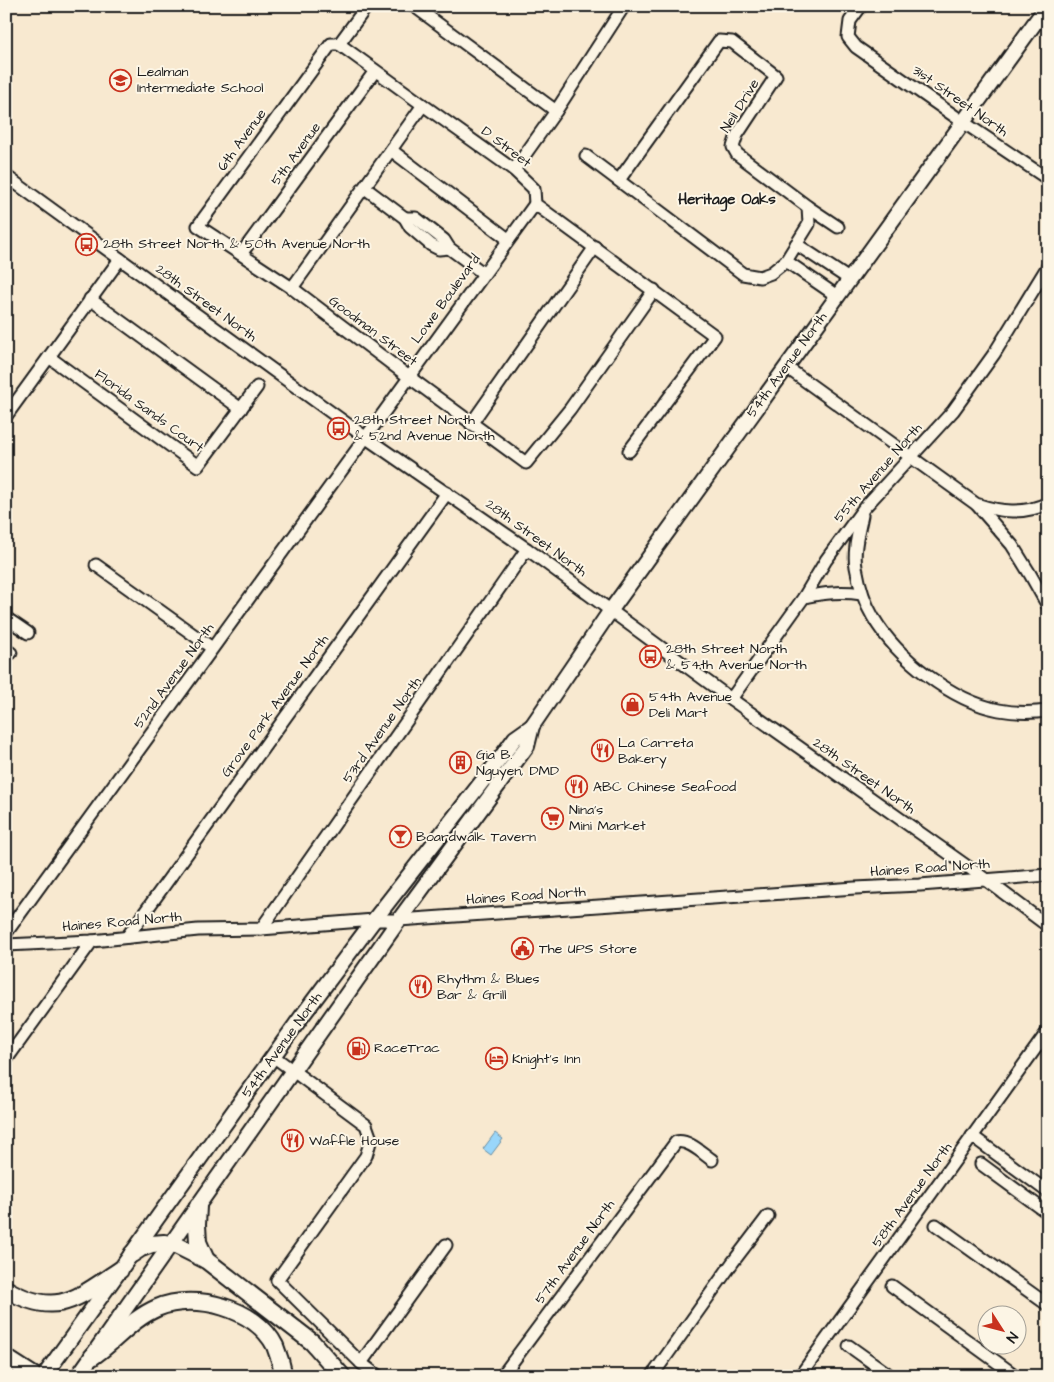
<svg xmlns="http://www.w3.org/2000/svg" width="1054" height="1382" font-family="'Architects Daughter',sans-serif">
<rect width="100%" height="100%" fill="#f8e9d0"/>
<filter id="ink" filterUnits="userSpaceOnUse"><feTurbulence type="fractalNoise" baseFrequency=".02" numOctaves="2"/><feDisplacementMap in="SourceGraphic" scale="10" xChannelSelector="R" yChannelSelector="G"/><feConvolveMatrix kernelMatrix="1 2 1 2 8 2 1 2 1" color-interpolation-filters="sRGB"/></filter>
<g filter="url(#ink)">
<!-- water -->
<polygon fill="#99d6fa" stroke="#678ca1" points="495,1133 503,1139 491,1155 483,1149"/>
<g fill="none" stroke-linecap="round" stroke-linejoin="round">
<defs>
<g id="minor">
<polyline points="414,6 556,111"/>
<polyline points="861,6 850,21 848,37 856,47 963,122 1048,179"/>
<polyline points="339,44 331,44 198,226 292,288 409,377 526,463 570,409 654,290"/>
<polyline points="339,44 423,105 514,170 534,189 535,204 715,336 629,451"/>
<polyline points="339,44 367,6"/>
<polyline points="391,150 508,239"/>
<polyline points="586,156 743,274 760,277 771,273 786,261 809,224 808,207"/>
<polyline points="514,170 556,111 624,6"/>
<polyline points="6,176 365,437 527,549 731,699 985,879 1048,926"/>
<polyline points="619,180 719,41 732,42 776,76 737,135 733,147 737,154 808,207 838,227"/>
<polyline points="365,188 405,218 410,227 431,245 439,249 449,248"/>
<polyline points="405,218 416,218 444,240 449,248 483,273"/>
<polyline points="796,244 849,279"/>
<polyline points="241,254 375,71"/>
<polyline points="786,261 837,296"/>
<polyline points="292,288 423,105"/>
<polyline points="90,299 241,409"/>
<polyline points="49,357 198,466 257,387"/>
<path d="M786 367 976 504C1000 512 1024 515 1048 503"/>
<polyline points="6,416 120,259"/>
<polyline points="471,424 595,247"/>
<polyline points="977,505 1012,545 1030,574 1048,606"/>
<path d="M862 515C859 531 853 550 856 567 859 584 864 602 873 617 897 658 952 701 999 710 1015 713 1032 713 1048 711"/>
<polyline points="96,565 212,648"/>
<path d="M804 597C825 593 840 591 862 594"/>
<polyline points="6,618 28,633"/>
<polyline points="6,650 11,653"/>
<polyline points="731,699 804,597 826,560 864,508 953,411 994,354 1048,266"/>
<polyline points="261,929 527,549"/>
<polyline points="6,933 535,204"/>
<polyline points="127,937 447,493"/>
<polyline points="6,945 92,941 198,930 261,929 374,920 399,920 855,888 920,885 1048,875"/>
<polyline points="273,1056 366,1125 371,1139 366,1156 277,1280 361,1363 378,1376"/>
<polyline points="6,1060 92,941"/>
<polyline points="972,1136 1048,1192"/>
<polyline points="981,1164 1048,1213"/>
<polyline points="936,1225 1048,1305"/>
<polyline points="892,1286 1016,1376"/>
<polyline points="849,1346 891,1376"/>
<polyline points="361,1363 446,1245"/>
<path d="M502 1376 676 1142C688 1139 702 1153 712 1160"/>
<polyline points="652,1376 733,1262 768,1216"/>
<polyline points="800,1376 1048,1031"/>
</g>
<g id="major">
<polyline points="44,1376 302,1016 374,920 499,760 515,738 532,726"/>
<polyline points="78,1376 399,920 527,746 532,726 611,610 1047,6"/>
</g>
<g id="highway">
<polyline points="198,1206 197,1225 198,1242 206,1260"/>
<polyline points="132,1254 141,1248 152,1244 164,1243 176,1245 206,1260 312,1342 342,1376"/>
<path d="M6 1289C57 1319 77 1298 120 1270"/>
<path d="M92 1357C115 1342 131 1319 157 1308 195 1292 256 1308 275 1346 279 1356 282 1366 284 1376"/>
<polyline points="6,1358 34,1376"/>
</g>
</defs>
<!-- minor casing -->
<use href="#minor" stroke="#1c1c1c" stroke-width="15"/>
<!-- major casing -->
<use href="#major" stroke="#1c1c1c" stroke-width="18"/>
<!-- highway casing -->
<use href="#highway" stroke="#1c1c1c" stroke-width="20"/>
<!-- minor -->
<use href="#minor" stroke="#fcf5e5" stroke-width="11"/>
<!-- major -->
<use href="#major" stroke="#fcf5e5" stroke-width="14"/>
<!-- highway -->
<use href="#highway" stroke="#fcf5e5" stroke-width="16"/>
</g>
</g>
<!-- icons -->
<defs>
<symbol id="school-ring" viewBox="-11 -11 22 22"><circle r="9.5" fill="#fcf5e5" stroke="#c8321e" stroke-width="1.5"/><path d="M0-5L7-2L0 1L-7-2ZM-4 1L0 2.5L4 1V4Q0 6-4 4Z" fill="#c8321e"/></symbol>
<symbol id="bus-ring" viewBox="-11 -11 22 22"><circle r="9.5" fill="#fcf5e5" stroke="#c8321e" stroke-width="1.5"/><path d="M-5-6H5V4H4V6H2V4H-2V6H-4V4H-5ZM-3.5-4V0h7V-4ZM-3.5 1.2v1.5H-2V1.2ZM2 1.2v1.5H3.5V1.2Z" fill="#c8321e"/></symbol>
<symbol id="shop-ring" viewBox="-11 -11 22 22"><circle r="9.5" fill="#fcf5e5" stroke="#c8321e" stroke-width="1.5"/><path d="M-5-2.5h2.3a2.7 3.5 0 0 1 5.4 0H5L5.5 6h-11ZM-1.5-2.5h3a1.5 2.3 0 0 0-3 0Z" fill="#c8321e"/></symbol>
<symbol id="restaurant-ring" viewBox="-11 -11 22 22"><circle r="9.5" fill="#fcf5e5" stroke="#c8321e" stroke-width="1.5"/><path d="M-5-6h1v4h1v-4h1v4h1v-4h1v5L-1.5 .5V6h-2V.5L-5-1ZM5-6V6H3V1.5H1.5Q1.5-4 5-6Z" fill="#c8321e"/></symbol>
<symbol id="building-ring" viewBox="-11 -11 22 22"><circle r="9.5" fill="#fcf5e5" stroke="#c8321e" stroke-width="1.5"/><path d="M-4-6H4V6H1V3H-1V6H-4ZM-2.5-4.3h1.7v1.8h-1.7ZM.8-4.3h1.7v1.8H.8ZM-2.5-1h1.7V.8h-1.7ZM.8-1h1.7V.8H.8Z" fill="#c8321e"/></symbol>
<symbol id="supermarket-ring" viewBox="-11 -11 22 22"><circle r="9.5" fill="#fcf5e5" stroke="#c8321e" stroke-width="1.5"/><path d="M-6-5.5h2.5l.6 2H6L4.5 2H-2.5L-4.4-4H-6ZM-1.5 3.2a1.3 1.3 0 1 0 .1 0ZM3 3.2a1.3 1.3 0 1 0 .1 0Z" fill="#c8321e"/></symbol>
<symbol id="bar-ring" viewBox="-11 -11 22 22"><circle r="9.5" fill="#fcf5e5" stroke="#c8321e" stroke-width="1.5"/><path d="M-6-5H6L.8 .8V4.5H3.5V6h-7V4.5H-.8V.8Z" fill="#c8321e"/></symbol>
<symbol id="civic-ring" viewBox="-11 -11 22 22"><circle r="9.5" fill="#fcf5e5" stroke="#c8321e" stroke-width="1.5"/><path d="M-.6-6.5H3V-4.5H.6V-3L4-1V1h2V6H-6V1h2V-1L-.6-3ZM-1.2 2.5V6h2.4V2.5Z" fill="#c8321e"/></symbol>
<symbol id="fuel-ring" viewBox="-11 -11 22 22"><circle r="9.5" fill="#fcf5e5" stroke="#c8321e" stroke-width="1.5"/><path d="M-5.5-6h7V0h2V4h1.3V-2.5L3-4.5l.8-.8L6-3V5H2.5V1h-1V6h-7ZM-4.2-4.7v3.2H.2V-4.7Z" fill="#c8321e"/></symbol>
<symbol id="hotel-ring" viewBox="-11 -11 22 22"><circle r="9.5" fill="#fcf5e5" stroke="#c8321e" stroke-width="1.5"/><path d="M-6-4.5h1.5V1H6V5H4.5V3h-9V5H-6ZM-4 0a1.8 1.8 0 1 1 3.6 0ZM.5 0V-2.5h3Q6-2.5 6 0Z" fill="#c8321e"/></symbol>
</defs>
<g fill-rule="evenodd">
<use href="#school-ring" x="108" y="68" width="25" height="25"/>
<use href="#bus-ring" x="74" y="232" width="25" height="25"/>
<use href="#bus-ring" x="326" y="416" width="25" height="25"/>
<use href="#bus-ring" x="638" y="644" width="25" height="25"/>
<use href="#shop-ring" x="620" y="692" width="25" height="25"/>
<use href="#restaurant-ring" x="590" y="738" width="25" height="25"/>
<use href="#building-ring" x="448" y="750" width="25" height="25"/>
<use href="#restaurant-ring" x="564" y="774" width="25" height="25"/>
<use href="#supermarket-ring" x="540" y="806" width="25" height="25"/>
<use href="#bar-ring" x="388" y="824" width="25" height="25"/>
<use href="#civic-ring" x="510" y="936" width="25" height="25"/>
<use href="#restaurant-ring" x="408" y="974" width="25" height="25"/>
<use href="#fuel-ring" x="346" y="1036" width="25" height="25"/>
<use href="#hotel-ring" x="484" y="1046" width="25" height="25"/>
<use href="#restaurant-ring" x="280" y="1128" width="25" height="25"/>
</g>
<g text-anchor="middle" dominant-baseline="central" stroke-width="4" stroke-linejoin="round" paint-order="stroke">
<!-- poi labels -->
<g font-size="14" fill="#1c1c1c" stroke="#fcf5e5" text-anchor="start">
<text x="137" y="72">Lealman<tspan x="137" dy="16">Intermediate School</tspan></text>
<text x="103" y="244">28th Street North &amp; 50th Avenue North</text>
<text x="354" y="420">28th Street North<tspan x="354" dy="16">&amp; 52nd Avenue North</tspan></text>
<text x="666" y="649">28th Street North<tspan x="666" dy="16">&amp; 54th Avenue North</tspan></text>
<text x="649" y="697">54th Avenue<tspan x="649" dy="16">Deli Mart</tspan></text>
<text x="618" y="743">La Carreta<tspan x="618" dy="16">Bakery</tspan></text>
<text x="476" y="755">Gia B.<tspan x="476" dy="16">Nguyen, DMD</tspan></text>
<text x="593" y="787">ABC Chinese Seafood</text>
<text x="569" y="810">Nina's<tspan x="569" dy="16">Mini Market</tspan></text>
<text x="416" y="837">Boardwalk Tavern</text>
<text x="539" y="949">The UPS Store</text>
<text x="437" y="979">Rhythm &amp; Blues<tspan x="437" dy="16">Bar &amp; Grill</tspan></text>
<text x="374" y="1048">RaceTrac</text>
<text x="512" y="1059">Knight's Inn</text>
<text x="309" y="1141">Waffle House</text>
</g>
<!-- street labels -->
<g font-size="14" fill="#1c1c1c" stroke="#fcf5e5">
<text transform="translate(960 101) rotate(35)">31st Street North</text>
<text transform="translate(740 106) rotate(-58)">Neil Drive</text>
<text transform="translate(242 140) rotate(-54)">6th Avenue</text>
<text transform="translate(506 147) rotate(37)">D Street</text>
<text transform="translate(296 154) rotate(-54)">5th Avenue</text>
<text transform="translate(446 299) rotate(-54)">Lowe Boulevard</text>
<text transform="translate(206 303) rotate(36)">28th Street North</text>
<text transform="translate(373 331) rotate(37)">Goodman Street</text>
<text transform="translate(787 365) rotate(-54)">54th Avenue North</text>
<text transform="translate(149 411) rotate(36)">Florida Sands Court</text>
<text transform="translate(878 473) rotate(-49)">55th Avenue North</text>
<text transform="translate(536 538) rotate(36)">28th Street North</text>
<text transform="translate(174 676) rotate(-54)">52nd Avenue North</text>
<text transform="translate(275 706) rotate(-54)">Grove Park Avenue North</text>
<text transform="translate(382 730) rotate(-55)">53rd Avenue North</text>
<text transform="translate(864 776) rotate(35)">28th Street North</text>
<text transform="translate(930 868) rotate(-4)">Haines Road North</text>
<text transform="translate(526 896) rotate(-4)">Haines Road North</text>
<text transform="translate(122 922) rotate(-5)">Haines Road North</text>
<text transform="translate(282 1045) rotate(-54)">54th Avenue North</text>
<text transform="translate(912 1195) rotate(-54)">58th Avenue North</text>
<text transform="translate(575 1252) rotate(-54)">57th Avenue North</text>
</g>
<!-- neighbourhood labels -->
<g font-size="15" font-weight="bold" fill="#1c1c1c" stroke="#fcf5e5">
<text x="727" y="199">Heritage Oaks</text>
</g>
</g>
<!-- margin -->
<rect width="1054" height="1382" fill="none" stroke="#fcf5e5" stroke-width="25"/>
<rect x="12" y="12" width="1029" height="1357" fill="none" stroke="#1c1c1c" stroke-width="2" filter="url(#ink)"/>
<!-- north arrow -->
<g transform="translate(1002 1330) rotate(126)"><circle r="24" fill="#fcf5e5" stroke="#a29e95"/>
<path d="M0-4L9 19L0 12L-9 19Z" fill="#c8321e"/>
<text y="-8" font-size="14" font-weight="bold" text-anchor="middle" fill="#1c1c1c">N</text>
</g>
</svg>
